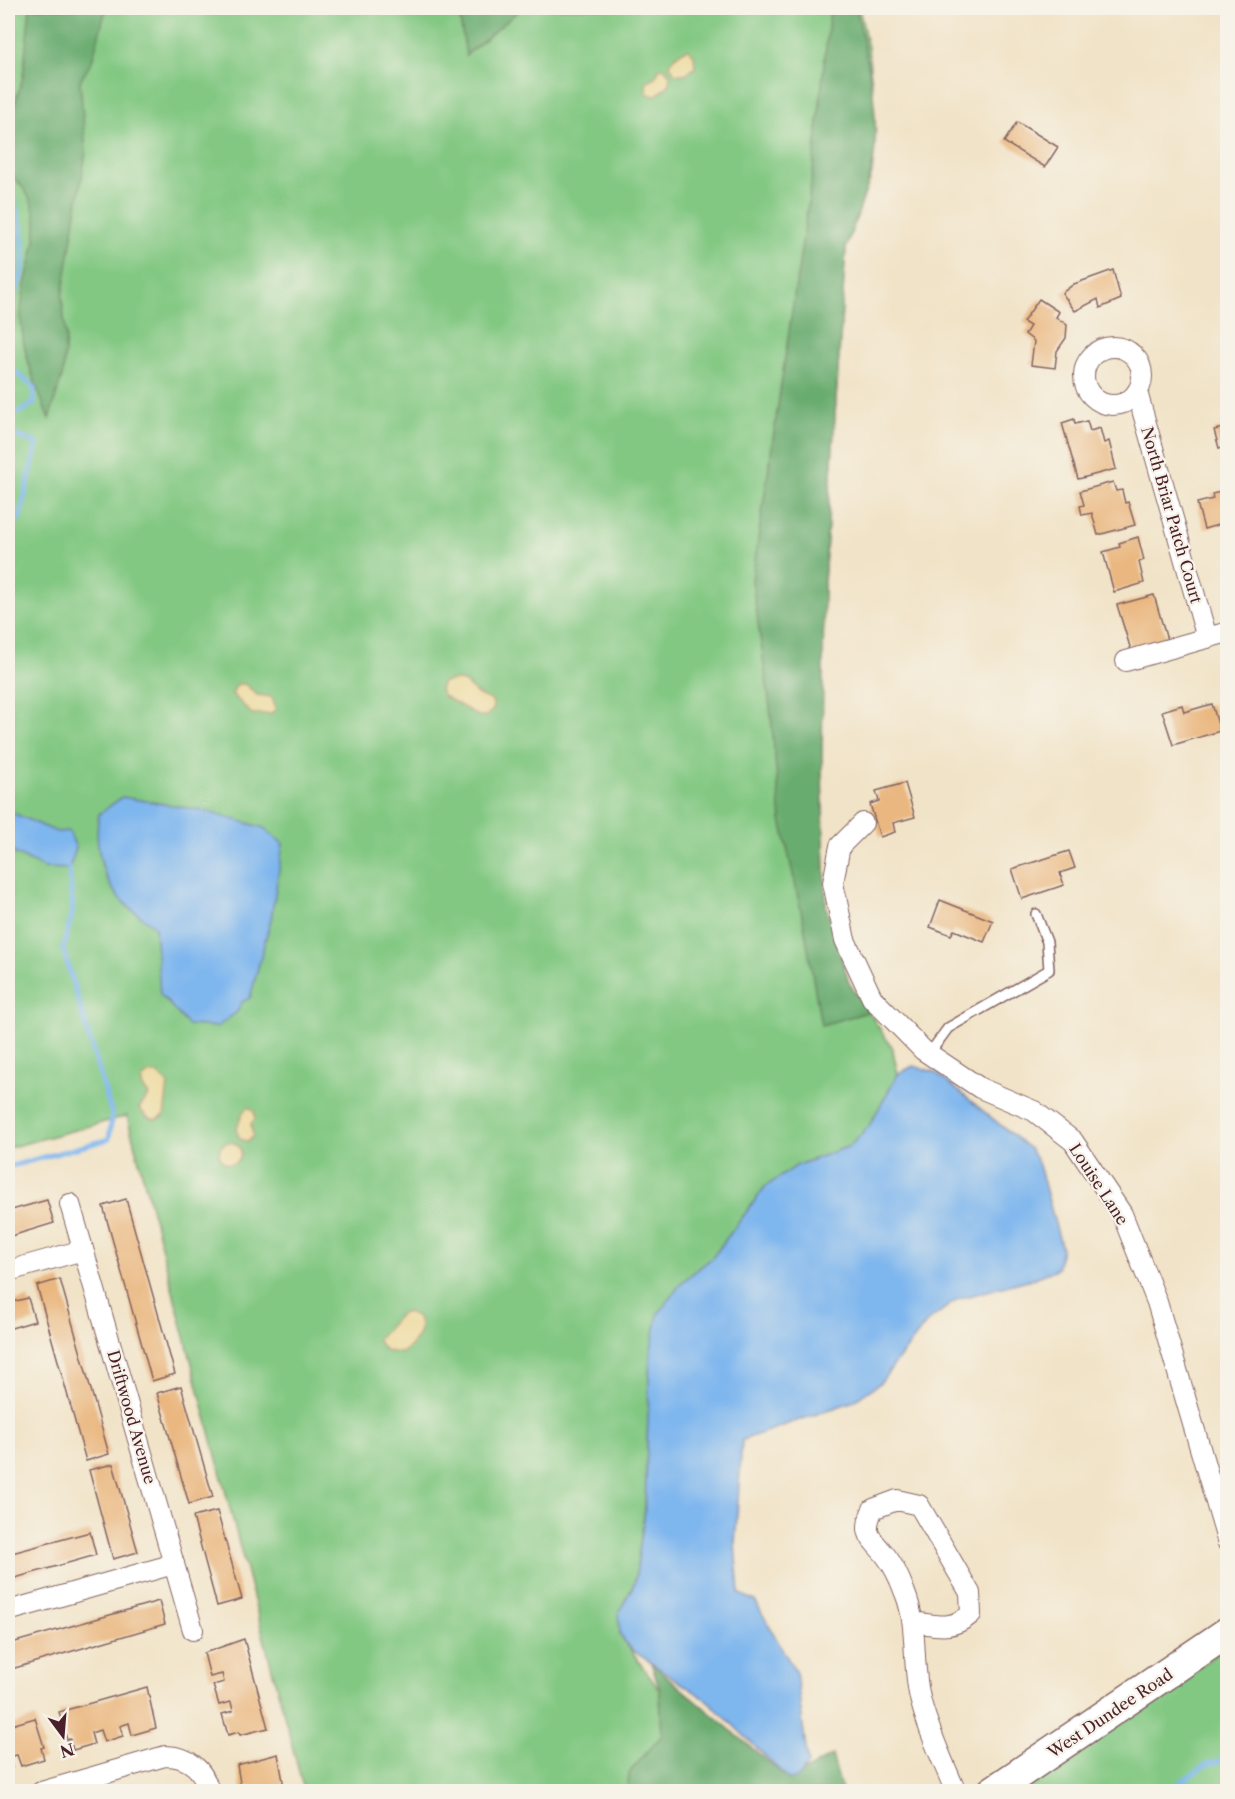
<svg xmlns="http://www.w3.org/2000/svg" width="1235" height="1799" font-family="'Libre Caslon Text',serif">
<rect width="100%" height="100%" fill="#f7f3e8"/>
<filter id="ink" filterUnits="userSpaceOnUse"><feTurbulence type="fractalNoise" baseFrequency=".0167" numOctaves="2"/><feDisplacementMap in="SourceGraphic" scale="12" xChannelSelector="R" yChannelSelector="G"/><feConvolveMatrix kernelMatrix="1 2 1 2 8 2 1 2 1" color-interpolation-filters="sRGB"/></filter>
<filter id="wash" filterUnits="userSpaceOnUse"><feTurbulence type="fractalNoise" baseFrequency=".008" numOctaves="4" result="noise"/><feDisplacementMap in="SourceGraphic" scale="24" xChannelSelector="R" yChannelSelector="G"/><feGaussianBlur stdDeviation="1.35" result="paint"/><feColorMatrix in="noise" values="0 0 0 0 0 0 0 0 0 0 0 0 0 0 0 0 0 1.4 0 .05"/><feComposite in="paint" operator="in"/></filter>
<g filter="url(#wash)">
<rect width="100%" height="100%" fill="#f1e3c7"/>
<!-- green -->
<g fill="#82c882" stroke="#667456" stroke-width="1.5">
<polygon points="8,8 859,8 868,48 874,105 869,129 875,146 872,174 846,247 824,583 820,720 826,907 849,983 892,1047 898,1074 869,1126 850,1146 798,1165 765,1187 713,1257 682,1282 650,1354 645,1510 635,1582 619,1612 620,1635 660,1691 662,1736 629,1773 631,1791 304,1791 127,1116 8,1148"/>
<polygon points="1227,1647 1227,1791 1018,1791"/>
</g>
<!-- forest -->
<g fill="#69ac70" stroke="#5a664e" stroke-width="1.5">
<path d="M30 8 106 9 92 61 80 81 86 152 62 298 66 337 63 373 49 419C36 385 22 354 21 317 21 261 62 219 8 172V126L23 77Z"/>
<polygon points="458,8 522,8 466,55"/>
<path d="M830 8H856C865 52 878 99 875 145 872 180 857 215 846 247L824 583 822 770 826 907 849 983 868 1012 821 1025 803 920 781 820 770 707 752 580 813 170Z"/>
<polygon points="651,1663 790,1780 832,1755 842,1791 627,1792 629,1773 662,1735 660,1691"/>
</g>
<!-- sand -->
<g fill="#eeda9e" stroke="#9c7c64" stroke-width="1.5">
<path d="M688 49 694 55 695 68 685 74H675L670 65C671 59 682 50 688 49Z"/>
<polygon points="660,68 665,68 670,75 669,85 655,96 647,94 646,82 655,77"/>
<path d="M457 680C469 682 470 690 479 695 485 699 488 697 493 702V710L486 716H478L442 695 440 689 443 682Z"/>
<polygon points="237,684 245,684 257,695 272,697 276,710 270,714 252,714 232,694"/>
<path d="M157 1073 168 1084 164 1116C152 1123 147 1118 139 1108L149 1095 142 1086V1079L148 1074Z"/>
<polygon points="248,1107 254,1111 255,1119 251,1124 253,1136 248,1142 240,1139 236,1130 243,1112"/>
<circle cx="230" cy="1153" r="11"/>
<path d="M408 1312C431 1323 417 1342 402 1353L385 1351 377 1340 400 1314Z"/>
</g>
<!-- water -->
<g fill="#7eb6ee" stroke="#646a8c" stroke-width="1.5">
<path d="M122 797 206 811 264 828 283 844 271 919 250 998 242 1002 237 1012 217 1027 188 1025 160 994 155 927C143 917 125 907 116 894 100 872 94 840 99 814Z"/>
<polygon points="8,811 57,832 69,831 76,848 69,869 44,868 8,850"/>
<polygon points="913,1066 935,1072 1030,1149 1039,1165 1062,1249 1057,1269 1035,1278 958,1299 928,1321 880,1383 854,1401 742,1440 735,1544 739,1593 755,1601 796,1673 808,1764 799,1777 790,1780 708,1701 632,1650 620,1635 619,1612 635,1582 645,1510 650,1354 658,1314 682,1282 713,1257 765,1187 798,1165 850,1146 869,1126 898,1074"/>
</g>
<g fill="none" stroke-linecap="round" stroke-linejoin="round">
<!-- stream -->
<g stroke="#7eb6ee" stroke-width="5">
<path d="M8 183C18 211 29 247 21 277 18 290 10 300 8 313"/>
<polyline points="8,366 34,387 34,403 20,412 8,412"/>
<polyline points="8,433 37,443 20,517 8,528"/>
<polyline points="8,1167 109,1139 112,1115 63,949 73,910 69,869"/>
<polyline points="1165,1792 1207,1764 1228,1759"/>
</g>
</g>
<g id="blocks">
<!-- building -->
<g fill="#eab780">
<polygon points="1017,122 1058,147 1045,167 1004,142"/>
<polygon points="1113,270 1121,299 1100,308 1098,299 1075,311 1062,293 1074,284"/>
<polygon points="1039,299 1059,312 1056,317 1067,325 1066,338 1057,351 1055,368 1031,365 1034,341 1025,334 1030,326 1023,322"/>
<polygon points="1074,419 1075,424 1087,421 1090,431 1100,428 1104,443 1109,441 1116,469 1078,479 1062,423"/>
<polygon points="1228,427 1228,446 1219,448 1214,430"/>
<polygon points="1113,482 1116,491 1122,490 1125,503 1128,502 1135,525 1098,535 1092,513 1082,515 1080,506 1084,505 1080,491"/>
<polygon points="1228,490 1228,522 1204,529 1197,503 1213,499 1212,494"/>
<polygon points="1138,537 1144,560 1139,562 1144,583 1114,592 1103,552 1120,547 1119,543"/>
<polygon points="1154,595 1167,640 1131,650 1117,605"/>
<polygon points="1212,704 1220,731 1173,745 1162,711 1182,705 1184,712"/>
<polygon points="905,783 915,817 893,823 895,832 880,837 870,804 879,801 876,791"/>
<polygon points="1069,851 1075,868 1060,873 1064,885 1022,899 1012,869"/>
<polygon points="940,900 993,921 984,942 954,930 951,935 930,927"/>
<polygon points="126,1199 175,1374 152,1381 103,1206"/>
<polygon points="47,1200 54,1223 8,1237 8,1211"/>
<polygon points="60,1279 109,1454 86,1461 37,1286"/>
<polygon points="28,1298 35,1321 8,1329 8,1303"/>
<polygon points="181,1386 213,1497 189,1504 157,1393"/>
<polygon points="113,1464 138,1552 113,1559 89,1470"/>
<polygon points="217,1511 242,1599 217,1606 193,1517"/>
<polygon points="90,1532 96,1555 8,1580 8,1554"/>
<polygon points="159,1601 165,1624 8,1670 8,1644"/>
<polygon points="244,1639 268,1728 240,1735 239,1732 228,1735 222,1714 233,1711 231,1702 219,1705 213,1685 224,1682 222,1674 210,1677 204,1653"/>
<polygon points="147,1687 156,1728 132,1735 129,1723 120,1726 123,1736 104,1742 100,1730 91,1733 94,1744 73,1750 70,1739 67,1740 59,1712"/>
<polygon points="35,1718 44,1747 41,1748 44,1759 21,1766 17,1755 9,1757 12,1768 8,1769 8,1726"/>
<polygon points="278,1754 285,1792 254,1792 253,1787 241,1789 237,1765"/>
</g>
</g>
</g>
<g filter="url(#ink)">
<use href="#blocks" fill-opacity="0" stroke="#846462" stroke-width="1.5"/>
<g fill="none" stroke-linecap="round" stroke-linejoin="round">
<defs>
<polyline id="service" points="929,1054 948,1028 1049,970 1047,942 1036,914"/>
<g id="minor">
<circle cx="1113" cy="376" r="29"/>
<polyline points="1137,392 1207,638"/>
<polyline points="1126,661 1228,632"/>
<polyline points="863,823 840,846 833,883 845,940 872,998 923,1050 980,1088 1034,1111 1073,1141 1122,1214 1157,1302 1228,1543"/>
<polyline points="70,1204 193,1630"/>
<polyline points="8,1271 83,1250"/>
<polyline points="8,1611 174,1564"/>
<path d="M913 1622C937 1625 951 1631 971 1614L970 1593 919 1505 897 1500 873 1509C861 1535 872 1538 886 1556 894 1566 901 1582 905 1593 919 1627 911 1666 921 1702 929 1732 943 1762 956 1792"/>
<path d="M41 1792 165 1756C188 1756 204 1769 209 1792"/>
</g>
<polyline id="primary" points="992,1792 1228,1632"/>
</defs>
<!-- service casing -->
<use href="#service" stroke="#846462" stroke-width="12"/>
<!-- minor casing -->
<use href="#minor" stroke="#846462" stroke-width="22"/>
<!-- primary casing -->
<use href="#primary" stroke="#846462" stroke-width="33"/>
<!-- service -->
<use href="#service" stroke="#fff" stroke-width="9"/>
<!-- minor -->
<use href="#minor" stroke="#fff" stroke-width="20"/>
<!-- primary -->
<use href="#primary" stroke="#fff" stroke-width="30"/>
</g>
</g>
<g text-anchor="middle" dominant-baseline="central" stroke-width="4.5" stroke-linejoin="round" paint-order="stroke">
<!-- street labels -->
<g font-size="16" fill="#4a1f2b" stroke="#f7f3e8">
<text transform="translate(1172 515) rotate(74)">North Briar Patch Court</text>
<text transform="translate(1099 1184) rotate(57)">Louise Lane</text>
<text transform="translate(132 1417) rotate(74)">Driftwood Avenue</text>
<text transform="translate(1110 1713) rotate(-34)">West Dundee Road</text>
</g>
</g>
<!-- margin -->
<rect width="1235" height="1799" fill="none" stroke="#f7f3e8" stroke-width="30"/>
<!-- north arrow -->
<g transform="translate(63 1736) rotate(164)" stroke="#f7f3e8" stroke-width="4.5" paint-order="stroke">
<path d="M0-4.5L10 22L0 15L-10 22Z" fill="#4a1f2b"/>
<text y="-9" font-size="16" font-weight="bold" text-anchor="middle" fill="#4a1f2b">N</text>
</g>
</svg>
